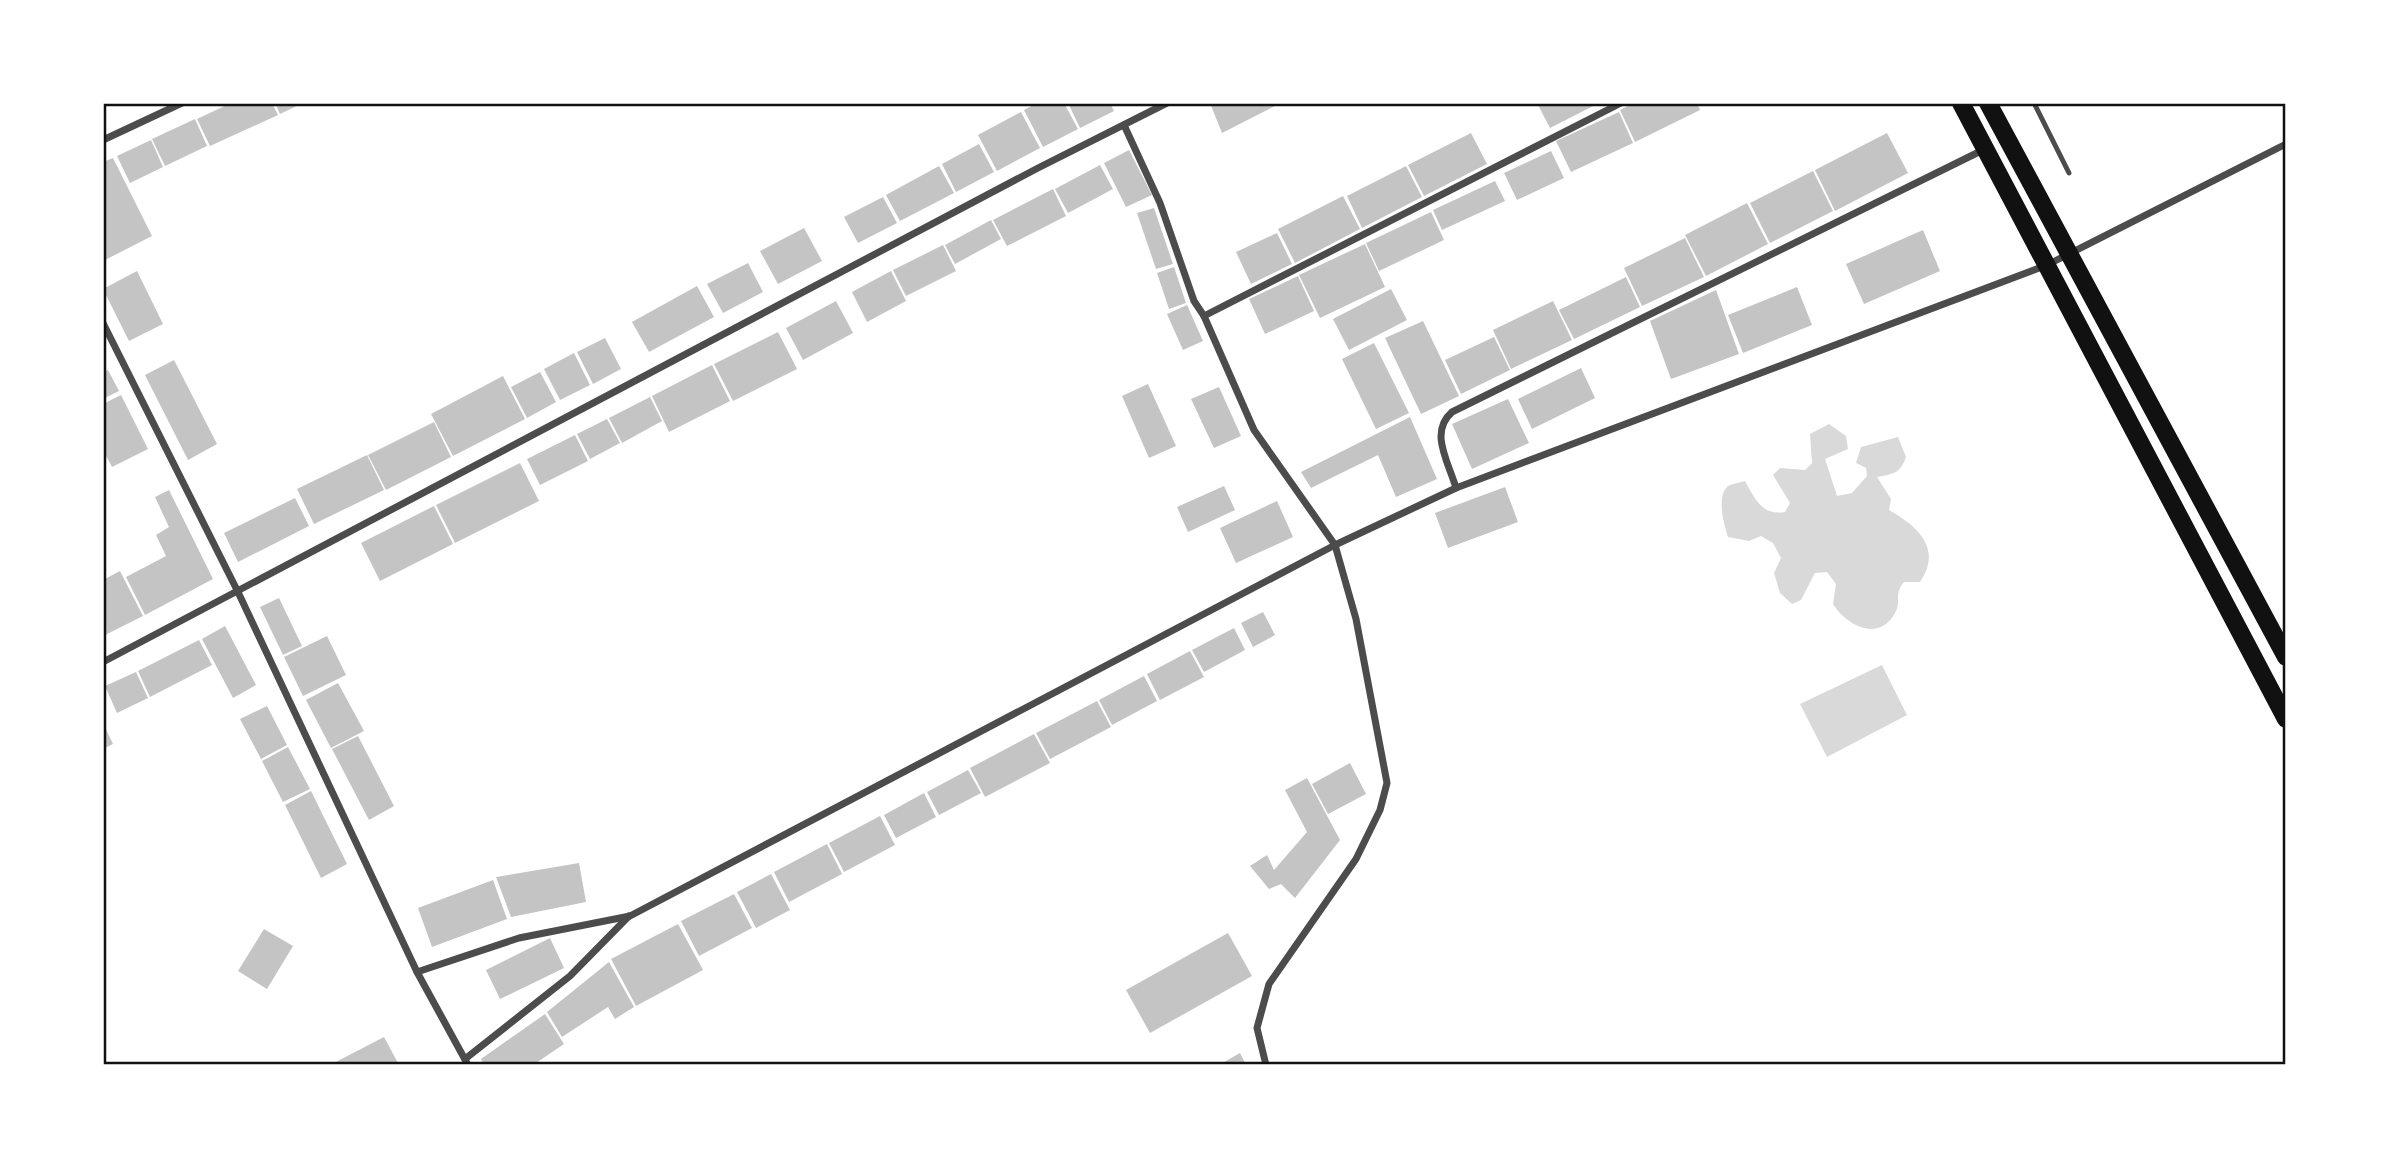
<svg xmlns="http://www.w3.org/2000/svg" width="2389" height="1168" font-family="'Fira Sans Condensed',sans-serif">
<rect width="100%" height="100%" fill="#fff"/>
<!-- water -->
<g fill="#d9d9d9">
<path d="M1829 424 1846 436 1848 449 1825 459 1837 496 1852 493 1867 476 1866 468 1856 463 1861 447 1898 437 1906 457C1900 474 1893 474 1877 477L1891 499 1889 510C1917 526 1943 548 1920 582H1904C1893 595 1902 601 1895 613 1879 643 1846 625 1833 604L1836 584 1827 572 1815 573 1801 600 1792 604 1780 593 1774 573 1781 558 1773 543 1761 536 1749 541 1728 537C1724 525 1716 496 1728 486 1732 484 1741 482 1745 481 1755 499 1762 516 1785 512L1790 503 1773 475 1780 468 1805 470 1812 463 1810 434Z"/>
<polygon points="1882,665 1907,715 1827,757 1800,704"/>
</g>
<!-- building -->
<g fill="#c4c4c4">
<polygon points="231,103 272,103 278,115 210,146 197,119"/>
<polygon points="275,103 303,103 280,114"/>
<polygon points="1037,103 1064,103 1078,129 1043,147 1024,110"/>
<polygon points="1068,103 1110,103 1114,111 1080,128"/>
<polygon points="1210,103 1281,103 1222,133"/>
<polygon points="1537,103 1599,103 1550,128"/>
<polygon points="1634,103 1697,103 1700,110 1635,142 1620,110"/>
<polygon points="1021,112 1040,148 997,171 978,135"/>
<polygon points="1619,112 1633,143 1571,172 1556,141"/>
<polygon points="195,119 207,146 165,166 152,139"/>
<polygon points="1471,133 1487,164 1424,196 1408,165"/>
<polygon points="1887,133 1908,173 1835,211 1815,170"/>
<polygon points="151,140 163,167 130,183 117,156"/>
<polygon points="979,144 994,172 956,192 942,164"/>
<polygon points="1129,150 1152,195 1126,207 1104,163"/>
<polygon points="1551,151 1564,178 1517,200 1504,173"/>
<polygon points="113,158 152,236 103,261 103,162"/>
<polygon points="1100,165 1113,189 1068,213 1055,189"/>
<polygon points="939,166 954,193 900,221 886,195"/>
<polygon points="1406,166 1422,197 1362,228 1347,196"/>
<polygon points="1813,171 1833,211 1770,243 1750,203"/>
<polygon points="1495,181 1505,201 1442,230 1433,210"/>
<polygon points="1053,189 1066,216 1007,246 993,220"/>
<polygon points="1343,196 1360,229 1295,263 1278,229"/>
<polygon points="883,197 897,223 858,243 844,217"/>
<polygon points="1747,203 1768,244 1706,276 1685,235"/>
<polygon points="1154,208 1173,264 1156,269 1137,213"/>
<polygon points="1431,212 1444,240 1379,271 1366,243"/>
<polygon points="991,220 1001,239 955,264 945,245"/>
<polygon points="804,228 822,261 778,284 760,251"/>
<polygon points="1923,230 1940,271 1864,304 1846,264"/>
<polygon points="1277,233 1292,264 1251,284 1236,252"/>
<polygon points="1685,238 1704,277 1642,306 1624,268"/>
<polygon points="1365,244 1385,287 1320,318 1299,275"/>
<polygon points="943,245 956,271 906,296 893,270"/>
<polygon points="748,263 763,292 723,313 707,284"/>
<polygon points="1174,267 1186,303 1169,309 1157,273"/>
<polygon points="137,271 163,324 129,341 103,289"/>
<polygon points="891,271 906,301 867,322 852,292"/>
<polygon points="1298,276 1314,311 1265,334 1249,299"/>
<polygon points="1626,277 1640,307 1574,339 1559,310"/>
<polygon points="697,286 714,317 649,352 632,322"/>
<polygon points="1797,287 1812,325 1743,353 1728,315"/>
<polygon points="1391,289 1407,320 1349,350 1333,319"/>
<polygon points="1716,290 1739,354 1671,379 1650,321"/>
<polygon points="836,301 853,333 803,360 786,328"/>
<polygon points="1553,301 1572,340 1511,369 1493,330"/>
<polygon points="1187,305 1203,341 1183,350 1167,314"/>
<polygon points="1423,321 1459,396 1421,414 1385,338"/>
<polygon points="778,332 797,369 733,401 714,364"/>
<polygon points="1494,337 1510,370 1461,394 1445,360"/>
<polygon points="605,338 621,369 593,384 577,352"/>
<polygon points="1374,343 1409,413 1376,429 1342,359"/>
<polygon points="574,353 590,385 560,400 544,369"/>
<polygon points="174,360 217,444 188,460 145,375"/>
<polygon points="712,365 730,401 669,432 652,396"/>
<polygon points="1581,368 1595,398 1532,429 1518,399"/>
<polygon points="108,370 119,391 103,399 103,372"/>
<polygon points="540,372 556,402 527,418 511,387"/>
<polygon points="503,376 525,419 453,456 431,414"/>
<polygon points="1148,384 1176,446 1149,458 1122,396"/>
<polygon points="1219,387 1241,436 1214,448 1191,399"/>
<polygon points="121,395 148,449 112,467 103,450 103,404"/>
<polygon points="650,397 662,421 622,443 609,418"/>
<polygon points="1508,399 1529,443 1472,469 1452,424"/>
<polygon points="1410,417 1437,479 1396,497 1378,455 1311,488 1301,472"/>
<polygon points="607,419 620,443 590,459 577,434"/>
<polygon points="434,422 451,457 386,490 368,455"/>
<polygon points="575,435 588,461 540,485 527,459"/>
<polygon points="367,455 384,490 314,524 297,489"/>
<polygon points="520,463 539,501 455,543 436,505"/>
<polygon points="1224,486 1235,510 1188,532 1177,507"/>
<polygon points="1505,487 1518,522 1448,548 1435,513"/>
<polygon points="169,490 213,579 145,615 126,577 166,556 156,535 169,527 155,497"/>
<polygon points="295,498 309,526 238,562 224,533"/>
<polygon points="1277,501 1293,537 1236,563 1220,528"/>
<polygon points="434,506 453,544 380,581 361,543"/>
<polygon points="120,571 143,616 103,636 103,580"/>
<polygon points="279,598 302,646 283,655 260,607"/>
<polygon points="1263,612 1275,635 1253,647 1241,623"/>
<polygon points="225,626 256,685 233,698 202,639"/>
<polygon points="1234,628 1245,650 1204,672 1192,650"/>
<polygon points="327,636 346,675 303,696 284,657"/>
<polygon points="199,640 212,665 150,697 138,671"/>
<polygon points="1190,651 1204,677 1160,700 1147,674"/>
<polygon points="136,672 148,698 117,713 105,686"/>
<polygon points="1144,676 1157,701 1112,725 1099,700"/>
<polygon points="338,683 364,731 331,748 306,700"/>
<polygon points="1097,701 1111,727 1050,759 1036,733"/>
<polygon points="267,706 287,745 261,759 240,719"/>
<polygon points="103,723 113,744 103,749"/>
<polygon points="1034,734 1050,763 985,797 970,768"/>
<polygon points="358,736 394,806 369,820 332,749"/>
<polygon points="288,747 310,789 283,802 262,761"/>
<polygon points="1350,763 1366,794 1328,814 1312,784"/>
<polygon points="968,770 981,793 939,815 927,792"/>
<polygon points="1307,778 1340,840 1295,898 1281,884 1269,889 1250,866 1267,855 1274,870 1307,832 1285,790"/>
<polygon points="311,791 347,864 321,878 285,805"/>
<polygon points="924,793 936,817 896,838 884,815"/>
<polygon points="880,816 895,845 844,872 829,843"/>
<polygon points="827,844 842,874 789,902 774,872"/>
<polygon points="579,863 586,902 511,917 496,877"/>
<polygon points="771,874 790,910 756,928 737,892"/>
<polygon points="493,880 507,919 432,947 418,908"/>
<polygon points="734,894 752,928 699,956 681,921"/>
<polygon points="678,924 703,970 636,1006 611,959"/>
<polygon points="264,929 293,946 267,989 238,971"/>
<polygon points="1228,933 1252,976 1150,1033 1126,990"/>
<polygon points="550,938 564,968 500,999 486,970"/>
<polygon points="609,962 634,1007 615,1019 608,1007 562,1037 547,1012"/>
<polygon points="545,1014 564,1044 533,1065 484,1065 481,1059"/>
<polygon points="384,1037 399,1065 330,1065"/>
<polygon points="1240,1053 1246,1065 1219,1065"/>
</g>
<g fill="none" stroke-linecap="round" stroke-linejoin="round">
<!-- service -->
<polyline stroke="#4c4c4c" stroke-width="5" points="2034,103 2069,173"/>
<!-- minor -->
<g stroke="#4c4c4c" stroke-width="7">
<polyline points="1124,125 1160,203 1194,301 1204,316"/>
<polyline points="103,140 182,103"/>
<polyline points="103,323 238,592 417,972 468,1065"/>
<path d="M1456 488C1448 461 1429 432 1452 412L1985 149"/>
<polyline points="103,662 1038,168 1167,103"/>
<polyline points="417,972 519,938 630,916 1335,545 1456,488 2047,265 2286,144"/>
<polyline points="465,1059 570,976 629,916"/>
<polyline points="1266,1065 1257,1028 1269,984 1356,859 1380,810 1387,783 1356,619 1335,545 1254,430 1204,316 1621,103"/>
</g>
<!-- primary -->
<g stroke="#111" stroke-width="18">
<polyline points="1961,103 2286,719"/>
<polyline points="1988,103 2286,657"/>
</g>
</g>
<!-- border -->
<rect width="2389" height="1168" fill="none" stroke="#ffffff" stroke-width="210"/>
<rect x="105" y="105" width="2179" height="958" fill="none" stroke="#111" stroke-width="2.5"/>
</svg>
